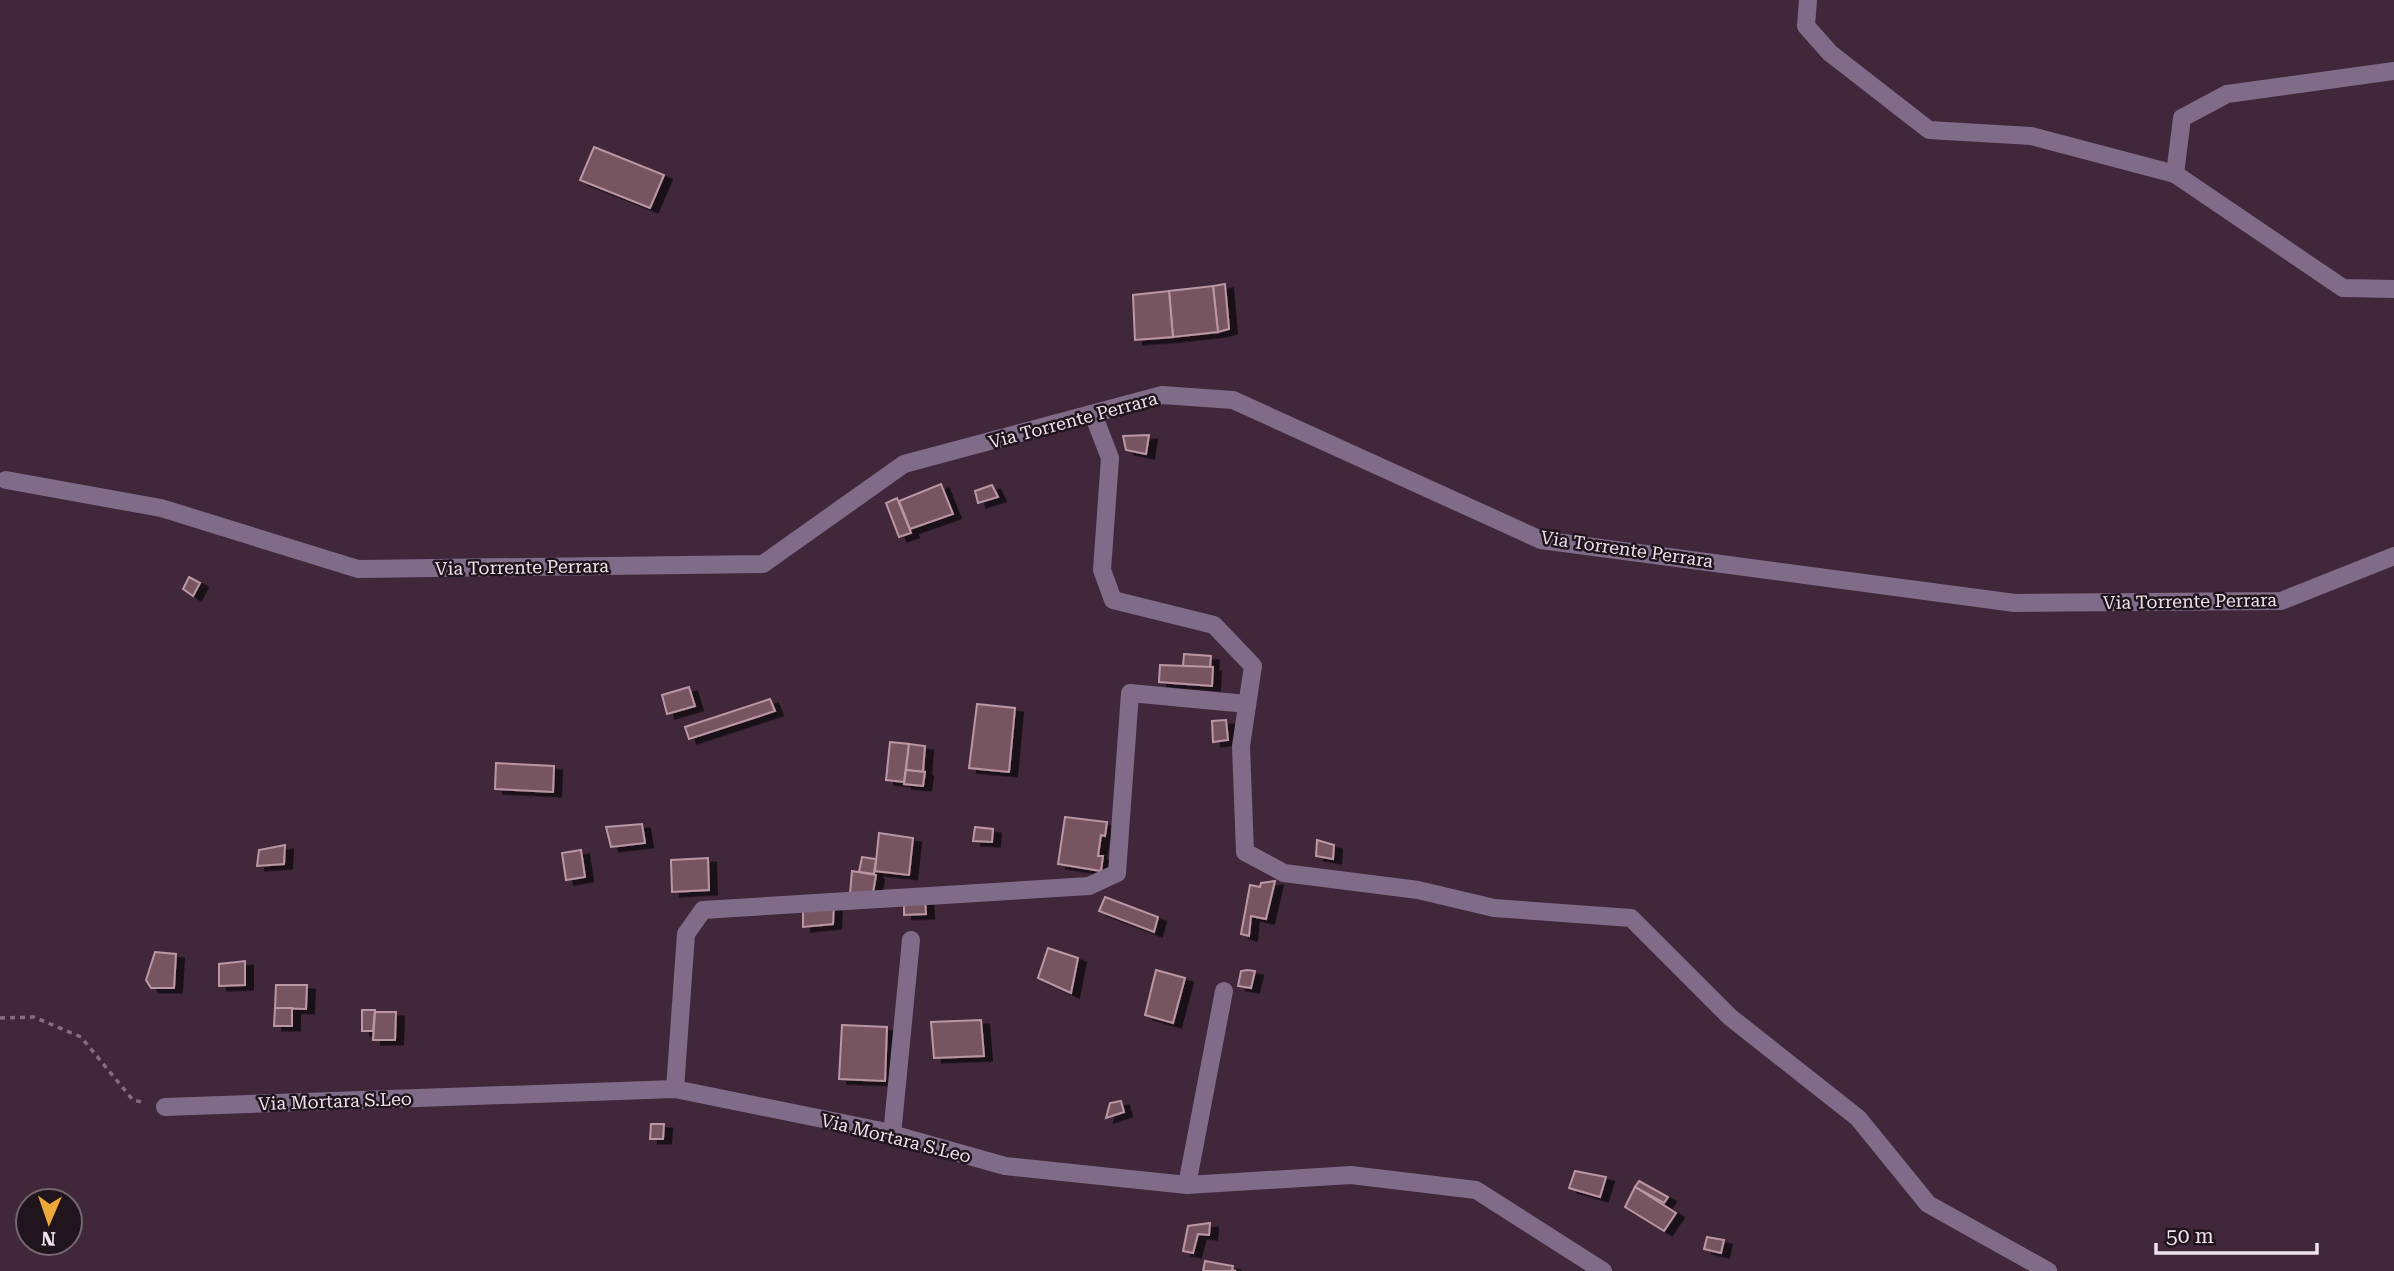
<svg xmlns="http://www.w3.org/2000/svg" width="2394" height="1271" font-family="'Roboto Serif',serif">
<defs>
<filter id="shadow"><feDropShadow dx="8" dy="4.5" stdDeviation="0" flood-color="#0009"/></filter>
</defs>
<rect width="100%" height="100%" fill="#40273a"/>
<!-- building -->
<g fill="#765561" stroke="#bb96a3" stroke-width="2" filter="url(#shadow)">
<polygon points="594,147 664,175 650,208 580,180"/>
<polygon points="1225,284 1229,329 1218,332 1213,286"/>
<polygon points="1213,286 1218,332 1173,337 1169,291"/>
<polygon points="1169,291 1173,337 1135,340 1133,295"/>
<polygon points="1149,435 1146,454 1126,450 1123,436"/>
<polygon points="941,484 953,514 910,529 899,501"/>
<polygon points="992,485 998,497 978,503 975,491"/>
<polygon points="897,498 911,533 899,537 886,503"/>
<polygon points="189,577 200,583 193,596 183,589"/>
<polygon points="1184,654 1211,656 1210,668 1183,666"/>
<polygon points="1160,665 1213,667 1212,686 1159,682"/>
<polygon points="689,687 695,706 667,714 662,695"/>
<polygon points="770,699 775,711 689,739 685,727"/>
<polygon points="977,704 1015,708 1009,772 969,768"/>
<polygon points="1226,720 1228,740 1213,742 1212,721"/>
<polygon points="890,742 909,744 904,782 886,780"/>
<polygon points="909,744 925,746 923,772 906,770"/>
<polygon points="496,763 554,766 553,792 495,789"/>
<polygon points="906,770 925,772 923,786 904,784"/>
<polygon points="1065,817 1107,822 1105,836 1101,835 1098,856 1103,856 1101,871 1058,864"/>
<polygon points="642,824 645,843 611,847 606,827"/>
<polygon points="975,827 993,829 992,842 973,841"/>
<polygon points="879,833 913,838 909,875 875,871"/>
<polygon points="1317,840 1334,845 1333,859 1316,856"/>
<polygon points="285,845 284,864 257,866 259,850"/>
<polygon points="581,850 585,877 566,880 562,853"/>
<polygon points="862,857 876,859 874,874 859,872"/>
<polygon points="708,858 709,890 672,892 671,860"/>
<polygon points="852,871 876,875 873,893 850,894"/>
<polygon points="1275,881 1266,919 1251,916 1249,936 1241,934 1250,885 1260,887 1261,883"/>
<polygon points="1105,897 1158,917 1154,932 1099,911"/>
<polygon points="925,898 926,914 904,915 904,900"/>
<polygon points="834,904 833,924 803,927 803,906"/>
<polygon points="1048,948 1078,958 1071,993 1038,978"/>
<polygon points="155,952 176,954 174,988 151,988 146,980"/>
<polygon points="245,961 245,985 219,986 219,964"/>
<polygon points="1156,970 1185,978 1173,1023 1145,1015"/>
<polygon points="1247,970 1255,971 1251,988 1238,986 1241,971"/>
<polygon points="276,985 307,985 306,1009 275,1008"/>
<polygon points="275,1008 292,1008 292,1026 274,1026"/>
<polygon points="362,1010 375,1010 373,1031 362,1031"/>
<polygon points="375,1012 396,1012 395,1040 373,1040"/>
<polygon points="981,1020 984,1056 934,1058 931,1022"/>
<polygon points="842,1025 887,1027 885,1081 839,1079"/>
<polygon points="1121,1101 1124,1112 1106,1118 1110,1103"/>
<polygon points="651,1124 664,1124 663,1139 650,1139"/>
<polygon points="1575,1171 1606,1177 1600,1197 1569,1188"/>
<polygon points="1639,1181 1668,1197 1664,1203 1635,1187"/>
<polygon points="1635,1187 1676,1213 1664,1231 1625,1207"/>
<polygon points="1210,1223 1209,1235 1198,1234 1193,1253 1183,1251 1188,1226"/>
<polygon points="1707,1237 1724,1240 1721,1253 1704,1249"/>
<polygon points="1205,1261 1233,1266 1232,1270 1236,1271 1203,1271"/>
</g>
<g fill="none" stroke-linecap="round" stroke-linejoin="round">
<!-- path -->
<polyline stroke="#846e7e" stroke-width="3.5" stroke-dasharray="5 5" stroke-linecap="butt" points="0,1018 34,1017 81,1037 133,1100 146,1103"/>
<!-- minor -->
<g stroke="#806b89" stroke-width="18">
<polyline points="1808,0 1806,26 1830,53 1929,130 2031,136 2175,174 2343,288 2394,289"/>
<polyline points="2175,174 2182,118 2227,94 2394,71"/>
<polyline points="1093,414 1110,458 1102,570 1113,600 1214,625 1253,666 1241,746 1245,852 1284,873 1418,890 1494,908 1631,918 1730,1017 1858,1118 1928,1204 2048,1271"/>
<polyline points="6,480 161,508 358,569 763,564 904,464 1162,395 1233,400 1541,540 2015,603 2281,601 2394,556"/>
<polyline points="675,1089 686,934 703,910 1089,886 1117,873 1130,693 1247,704"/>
<polyline points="165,1107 675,1089 877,1130 1005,1166 1187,1185 1351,1175 1476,1190 1603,1271"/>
<polyline points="892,1135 911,940"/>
<polyline points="1187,1185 1224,991"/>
</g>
</g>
<g text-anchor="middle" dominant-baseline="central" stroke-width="5" stroke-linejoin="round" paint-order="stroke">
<!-- street labels -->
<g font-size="18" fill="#f1e1ec" stroke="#20151d">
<text transform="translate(1073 420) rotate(-15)">Via Torrente Perrara</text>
<text transform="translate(1627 549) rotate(8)">Via Torrente Perrara</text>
<text transform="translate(522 567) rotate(-1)">Via Torrente Perrara</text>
<text transform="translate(2190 601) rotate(-1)">Via Torrente Perrara</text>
<text transform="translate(335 1101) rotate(-2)">Via Mortara S.Leo</text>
<text transform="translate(896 1138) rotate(14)">Via Mortara S.Leo</text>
</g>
</g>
<!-- north arrow -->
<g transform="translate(49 1222) rotate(182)"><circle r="33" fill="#20151d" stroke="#746770" stroke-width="2"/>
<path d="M0-5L12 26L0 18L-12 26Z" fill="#eda83b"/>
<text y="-10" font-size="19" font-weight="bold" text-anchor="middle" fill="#f1e1ec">N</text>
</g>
<!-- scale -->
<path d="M2156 1243v10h161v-10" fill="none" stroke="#f1e1ec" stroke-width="3.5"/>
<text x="2166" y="1243" font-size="21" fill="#f1e1ec" stroke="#20151d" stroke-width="5" paint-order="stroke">50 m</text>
</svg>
